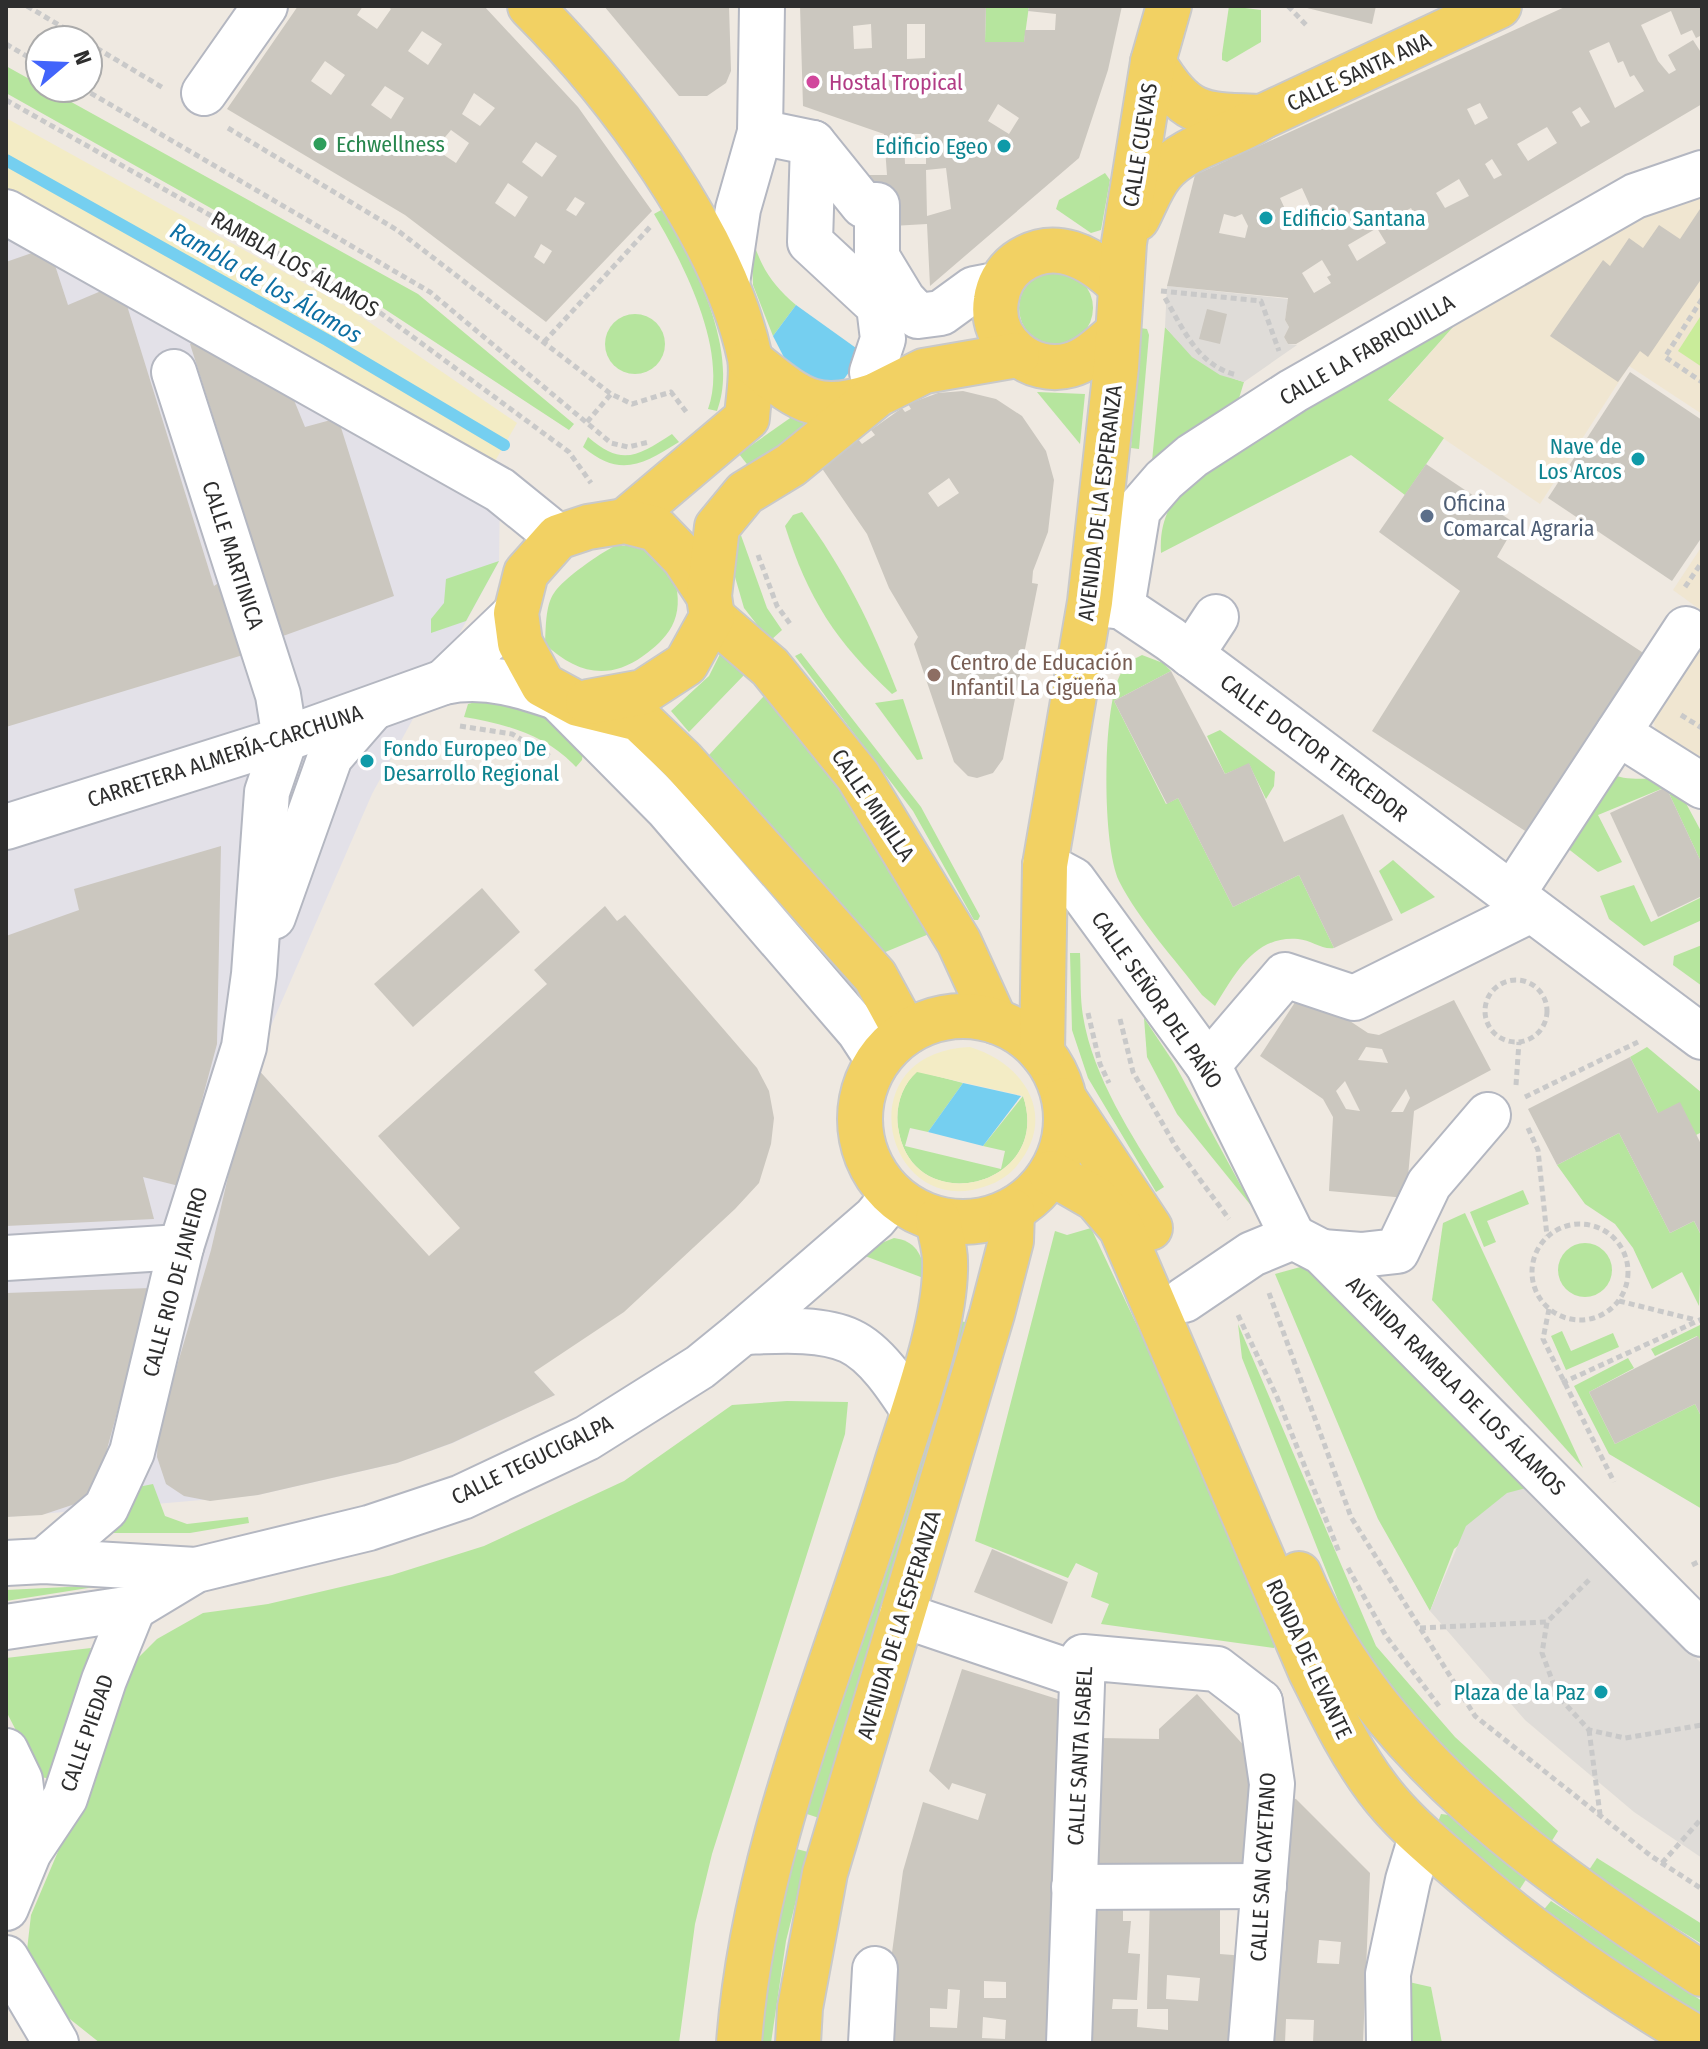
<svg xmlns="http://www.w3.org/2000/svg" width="1708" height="2049" font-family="'Fira Sans Condensed',sans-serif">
<rect width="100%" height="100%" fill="#efe9e1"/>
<!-- industrial -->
<polygon fill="#e3e1e8" points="6,213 500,490 499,561 372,794 254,1065 555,1395 453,1443 397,1463 258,1495 6,1517"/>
<!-- education -->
<g fill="#f0e6d1">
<polygon points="1702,189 1702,414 1629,366 1540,504 1388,401 1461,318 1624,224"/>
<polygon points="1702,546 1702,611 1673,590"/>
<polygon points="1702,634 1702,769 1657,734 1650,709"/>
</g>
<!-- green -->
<g fill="#b6e59e">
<polygon points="986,6 1029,6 1024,42 985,42"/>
<polygon points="1229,6 1261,10 1261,42 1227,62 1222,60 1222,54"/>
<polygon points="6,66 40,85 40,88 46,88 418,294 574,424 569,430 351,287 6,93"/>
<polygon points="1105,173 1110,180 1101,230 1091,233 1056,209 1059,200"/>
<path d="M663 209C693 262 740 350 717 411L708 409C729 351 683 263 654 214Z"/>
<path d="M751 234C760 266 771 284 796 305L773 336 753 285Z"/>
<circle cx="1056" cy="308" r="37"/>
<circle cx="635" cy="344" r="30"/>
<path d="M1461 318 1388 400 1444 438 1405 495 1351 455 1161 553C1159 522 1170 504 1187 479Z"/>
<path d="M1165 327C1189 353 1209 372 1244 382L1236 408 1152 461Z"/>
<polygon points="1140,328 1147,329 1149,335 1139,449 1131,448"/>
<polygon points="1037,392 1085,394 1080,444"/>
<polygon points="793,416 804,421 803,432 750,468 739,454"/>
<path d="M672 434 679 442C642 465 620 478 583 447L588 437C622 467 638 456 672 434Z"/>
<path d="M802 512C844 569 872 626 897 691L892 694C836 642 808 599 785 526L793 515Z"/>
<polygon points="738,527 767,608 782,630 770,641 744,608 724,539"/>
<path d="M615 546C624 546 637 545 646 547 674 556 686 601 672 626 665 639 654 648 643 656 607 682 575 672 545 644 546 629 545 606 554 593 563 579 600 553 615 546Z"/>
<polygon points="499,561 466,621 431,633 431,619 444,603 446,579"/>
<polygon points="723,648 746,673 689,732 671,711 709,676"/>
<polygon points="801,653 921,807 980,916 978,920 974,920 913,811 795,656"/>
<path d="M1142 655 1163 663 1171 671 1114 701 1166 804 1178 798 1233 907 1299 875 1334 948C1322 950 1311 940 1298 939 1255 935 1235 974 1215 1006L1202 995C1175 959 1140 922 1119 881 1102 846 1102 710 1120 675 1125 665 1131 660 1142 655Z"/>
<polygon points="765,695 838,788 929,934 883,953 709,755"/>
<path d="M487 699C527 704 553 717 584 744L582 760 576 767C546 735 506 724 464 717L468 704Z"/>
<polygon points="903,699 923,759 917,760 875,703"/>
<polygon points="1220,730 1275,772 1274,786 1266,799 1249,764 1225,774 1207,736"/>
<path d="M1608 772C1628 784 1651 775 1674 781L1702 833V864L1666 787 1598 815 1622 862 1598 872 1562 844Z"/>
<polygon points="1393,860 1435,897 1401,914 1379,871"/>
<polygon points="1634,885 1651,922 1702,897 1702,920 1644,946 1609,919 1600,896"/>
<polygon points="1702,945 1702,986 1673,965 1674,956"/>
<path d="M1070 953H1080C1081 972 1080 991 1082 1009 1090 1073 1131 1134 1164 1187L1156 1192 1088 1078 1072 1030Z"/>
<polygon points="1144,1018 1174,1063 1253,1208 1177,1114 1147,1057"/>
<polygon points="1647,1047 1702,1093 1702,1132 1696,1135 1658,1113 1630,1057"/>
<path d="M917 1071 963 1083 928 1132 910 1128 905 1146 1001 1169 1005 1151 983 1146 1023 1096C1054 1187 911 1222 898 1127 895 1107 902 1085 917 1071Z"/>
<polygon points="1619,1133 1670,1233 1694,1221 1702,1237 1699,1306 1682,1272 1652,1289 1633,1248 1615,1224 1585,1204 1557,1165"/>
<polygon points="1523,1190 1529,1204 1487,1221 1496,1242 1484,1247 1470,1212"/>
<polygon points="1465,1213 1583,1468 1432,1300 1443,1223"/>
<polygon points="1091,1228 1281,1631 1274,1648 1101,1624 1109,1604 1091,1597 1098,1573 1076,1563 1068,1578 975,1541 1055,1231 1067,1235"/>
<path d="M894 1238C918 1241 923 1258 926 1279L865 1256 879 1244Z"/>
<circle cx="1585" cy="1270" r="27"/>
<polygon points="1304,1266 1342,1294 1530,1487 1454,1549 1430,1611 1378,1519 1275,1274"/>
<polygon points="957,1320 972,1324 819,1818 804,1813"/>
<polygon points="1238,1324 1376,1646 1455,1737 1558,1831 1548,1847 1467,1780 1362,1661 1242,1358"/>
<polygon points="1702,1324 1702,1344 1697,1336 1655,1356 1651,1349"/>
<polygon points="1562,1331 1571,1351 1613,1333 1619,1347 1566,1370 1551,1336"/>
<polygon points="1628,1358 1634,1368 1589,1392 1615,1444 1695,1404 1702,1418 1702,1509 1609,1454 1574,1386"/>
<polygon points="787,1401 848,1402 845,1434 712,1854 695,1924 679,2043 100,2043 56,2008 27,1950 31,1915 68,1828 126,1670 157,1639 203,1613 268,1604 392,1575 484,1546 624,1481 732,1405"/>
<polygon points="153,1484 165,1516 187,1524 248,1517 249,1523 190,1533 105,1533 123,1490"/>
<polygon points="107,1585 6,1601 6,1590"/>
<polygon points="91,1648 52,1779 40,1777 6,1711 6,1658"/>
<polygon points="1441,1814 1449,1815 1527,1878 1518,1892 1438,1822"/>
<polygon points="793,1848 808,1852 786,1941 771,2043 758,2043 760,2010"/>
<polygon points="1597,1858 1702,1924 1702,1944 1587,1873"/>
<polygon points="1551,1901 1702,2001 1702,2022 1541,1913"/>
<polygon points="1400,1980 1431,1987 1442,2043 1406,2043"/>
</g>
<!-- sand -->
<g fill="#f3ecc5" fill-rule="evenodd">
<polygon points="6,118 347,307 517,423 491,468 6,204"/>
<path d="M970 1047C1026 1064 1059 1118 1015 1168 1003 1181 989 1186 972 1190 882 1207 849 1052 970 1047ZM917 1072 1023 1096C1054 1187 911 1222 898 1127 895 1107 902 1085 917 1072Z"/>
</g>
<!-- pitch -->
<polygon fill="#c9ec9a" points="1702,314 1702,367 1678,351"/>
<!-- plaza -->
<g fill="#dfdcd8">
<polygon points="1167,286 1288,299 1285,320 1289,327 1284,337 1288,344 1297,345 1244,382 1220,375 1192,357 1165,327"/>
<polygon points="1530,1487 1702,1664 1702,1858 1634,1812 1525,1720 1430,1611 1466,1526 1507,1493"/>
</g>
<!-- water -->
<g fill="#75cff0">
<polygon points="796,305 863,353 836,390 791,371 773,336"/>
<polygon points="963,1083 1021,1096 983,1146 928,1132"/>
</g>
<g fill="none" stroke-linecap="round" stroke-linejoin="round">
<!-- stream -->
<polyline stroke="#75cff0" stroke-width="12" points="6,160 327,340 504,445"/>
</g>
<!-- building -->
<g fill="#cbc7bf" fill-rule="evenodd">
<path d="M298 6H363L357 15 377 29 391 9 387 6H484L578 107 652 211 546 322 405 215 227 109ZM422 31 442 44 428 65 408 51ZM325 61 345 75 331 95 311 81ZM385 86 404 98 391 119 371 105ZM474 93 495 108 480 126 462 114ZM451 130 469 143 456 163 435 149ZM536 142 557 156 542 177 522 162ZM508 183 528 197 515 217 495 203ZM575 197 585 203 576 216 566 210ZM541 244 552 251 544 264 534 257Z"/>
<polygon points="604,6 729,6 731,71 726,83 707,96 679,96"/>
<path d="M800 6H986L985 42H1024L1025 30H1055L1056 14 1028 11 1029 6H1122L1108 70 1079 158 930 286 927 224 892 226 862 175H887L884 134 803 106ZM871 24 872 48 854 49 853 26ZM907 24H925V58L907 59ZM998 104 1019 118 1009 134 988 121ZM904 134H926V164H905ZM946 168 951 209 927 216 926 170Z"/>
<polygon points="1299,6 1376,6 1372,24"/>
<path d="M1567 6H1702V35L1696 38 1692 30 1681 35 1671 11 1641 25 1658 61 1669 74 1676 70 1668 55 1693 40 1702 54V104L1296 344H1288L1284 337 1289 327 1285 320 1288 298 1167 286 1195 175ZM1609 42 1618 63 1623 61 1630 77 1634 75 1644 91 1615 108 1589 51ZM1480 103 1488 118 1475 125 1467 109ZM1580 107 1590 122 1581 127 1572 112ZM1547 127 1557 143 1528 161 1517 144ZM1492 159 1502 175 1494 179 1485 164ZM1459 179 1469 196 1445 208 1436 193ZM1302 188 1312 210 1290 220 1280 198ZM1411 208 1418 222 1411 227 1402 213ZM1224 214 1235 217 1242 214 1248 226 1245 238 1219 233ZM1377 228 1386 243 1357 261 1348 245ZM1322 260 1331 275 1327 277 1331 283 1314 293 1302 273Z"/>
<polygon points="1702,206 1702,278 1648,357 1640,351 1618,382 1550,336 1603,260 1610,266 1629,238 1643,248 1659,225 1680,239"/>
<polygon points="49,247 68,305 120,283 214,586 220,582 243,655 6,727 6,262"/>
<polygon points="1207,309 1227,314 1220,344 1199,339"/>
<polygon points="204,334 287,383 305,427 338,418 394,596 283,636 190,344"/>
<polygon points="1630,372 1702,420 1702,537 1672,581 1548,498"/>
<path d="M963 391 996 399 1022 416 1046 451 1054 480 1048 532 1033 571 1032 583 1038 584 1003 759 993 773 977 778 968 776 954 762 914 644 918 637 889 588 867 534 821 467 858 439 862 444 875 435 871 430 902 408 905 412 911 409 908 404 938 393ZM949 478 959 493 938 507 928 493Z"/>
<polygon points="1426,464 1516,524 1497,557 1648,656 1533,836 1372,731 1460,591 1379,532"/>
<polygon points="1171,671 1225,774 1249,763 1284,842 1343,814 1393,920 1334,948 1299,875 1233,907 1178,798 1167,804 1114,701"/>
<polygon points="1666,787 1702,864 1702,896 1658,917 1610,813"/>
<polygon points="221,846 217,1044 179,1186 143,1177 154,1219 6,1226 6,936 79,910 74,889"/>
<polygon points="482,888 520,932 413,1027 374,984"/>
<polygon points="605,906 617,921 625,915 757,1068 769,1091 774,1118 771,1144 759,1183 735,1209 624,1312 534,1372 555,1395 452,1443 397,1463 258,1495 210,1501 184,1496 166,1484 157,1457 158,1431 211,1250 254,1065 429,1256 460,1228 378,1136 547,984 534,970"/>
<path d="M1303 990 1368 1033 1379 1035 1454 1000 1491 1070 1414 1111 1406 1198 1329 1191 1333 1117 1323 1099 1260 1056ZM1366 1047 1382 1049 1388 1063 1358 1060ZM1345 1081 1360 1111 1346 1109 1336 1091ZM1406 1089 1410 1098 1403 1112H1391Z"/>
<polygon points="1630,1057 1658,1113 1680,1102 1702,1146 1702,1237 1694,1221 1670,1233 1619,1133 1557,1165 1528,1109"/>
<polygon points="151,1288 100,1475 87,1500 42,1515 6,1517 6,1293"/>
<polygon points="1698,1336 1702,1344 1702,1418 1695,1404 1615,1444 1589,1392"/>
<polygon points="992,1549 1068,1582 1052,1624 974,1592"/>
<path d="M962 1669 1070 1703 1056 2043H888L891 1960 903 1871 923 1802 978 1820 986 1794 952 1783 949 1790 929 1771ZM984 1981 1006 1982V1998H984ZM948 1989 960 1990 957 2028 930 2027V2008L947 2009ZM983 2017 1006 2020 1005 2039 982 2038Z"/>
<polygon points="1197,1694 1257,1760 1254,1878 1097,1882 1099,1738 1159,1739 1159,1729"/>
<path d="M1281 1798 1296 1799 1370 1873 1363 2043H1313L1314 2020 1286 2019 1285 2043H1264ZM1319 1940 1341 1942 1339 1964 1317 1963Z"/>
<path d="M1220 1894V1954L1246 1956 1239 2043H1092L1097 1909 1123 1895V1921H1131L1128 1953 1140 1954 1137 2000 1113 1999 1112 2009H1138L1137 2027 1168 2030V2009H1147L1150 1895H1159L1158 1910H1175V1895ZM1167 1975 1200 1978 1198 2001 1166 1999Z"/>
</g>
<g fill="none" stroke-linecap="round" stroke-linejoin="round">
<defs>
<g id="minor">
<polyline points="204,93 265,6"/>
<polyline points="760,132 813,143 863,205 877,205 877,257 903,300 918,316 941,313 974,289 1000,284"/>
<polyline points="813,143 810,242 879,306 883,339 872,372 878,394"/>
<polyline points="6,212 500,490 558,537"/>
<polyline points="727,283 738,209 760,132 762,6"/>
<polyline points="1092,603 1122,607 1170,639 1702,1037"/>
<polyline points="1122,607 1138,510 1164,480 1192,456 1293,391 1635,196 1702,173"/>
<polyline points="1191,655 1216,617"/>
<polyline points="444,682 516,613"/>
<polyline points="558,698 667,808 859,1031 878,1060"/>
<polyline points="1618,733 1702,786"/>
<path d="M6 827 285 739 444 682C490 672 532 689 576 704"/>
<polyline points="1045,865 1073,880 1208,1065 1293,1237"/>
<polyline points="1511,896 1686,629"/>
<polyline points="273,917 330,757 370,711"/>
<polyline points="1208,1065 1285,975 1354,998 1531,910"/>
<polyline points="1293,1237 1322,1252 1702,1634"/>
<polyline points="1322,1252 1361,1255 1397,1251 1429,1184 1488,1115"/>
<polyline points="6,1258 181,1247"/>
<polyline points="1184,1300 1252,1254 1293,1237"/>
<path d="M743 1332C774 1331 821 1327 850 1341 876 1353 898 1387 913 1410"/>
<polyline points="44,1561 106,1508 132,1452 181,1247 244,1047 254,974 267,792 285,739 278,695 174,372"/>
<polyline points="6,1563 44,1561 196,1570"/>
<polyline points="902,1615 1082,1676"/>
<polyline points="6,1627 133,1608 196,1570 369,1528 462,1497 587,1438 700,1367 743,1332 875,1218 893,1196"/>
<polyline points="6,1751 20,1780 29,1852"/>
<polyline points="1074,1887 1264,1886"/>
<polyline points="6,1908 29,1852 65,1798 104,1680 133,1608"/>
<polyline points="6,1958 56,2043"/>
<polyline points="871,2043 875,1969"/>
<polyline points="1069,2043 1083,1657 1217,1669 1260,1702"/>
<polyline points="1251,2043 1272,1784 1260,1702"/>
<polyline points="1389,2043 1388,1974 1408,1880 1421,1837"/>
</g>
<g id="major">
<path d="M530 6C617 93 724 235 750 358 753 376 748 400 747 418L625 521"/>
<path d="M1153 62C1187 117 1200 115 1262 117"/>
<path d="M1137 219C1145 204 1151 186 1162 173 1185 145 1231 138 1262 117L1499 6"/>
<path d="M1116 334C1102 346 1088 360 1070 365 1031 376 989 342 996 300 998 286 1005 272 1017 263 1054 236 1091 257 1120 285"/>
<path d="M751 361C797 397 813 416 873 396"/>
<polyline points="709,596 684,558 656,529 625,521 588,527 558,537 526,573 516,613 520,643 543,685 578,704 639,719 682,760 875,976 906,1033"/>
<polyline points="712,617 770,667 858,776 959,942 995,1021"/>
<polyline points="588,702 643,692 686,664 712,617 709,596 717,527 745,493 791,465 878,394 924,371 1017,355"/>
<circle cx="963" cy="1119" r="103"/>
<polyline points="1042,1053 1045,865 1090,602 1116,367 1124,243 1153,62 1169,6"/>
<polyline points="1065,1100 1150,1228"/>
<path d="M1051 1173 1096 1199 1121 1228 1311 1672C1331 1712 1350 1752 1377 1788 1400 1819 1430 1844 1459 1869 1534 1935 1616 1991 1702 2041"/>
<path d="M1299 1574C1375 1755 1544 1870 1702 1974"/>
<path d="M739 2043C754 1842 839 1658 896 1466 914 1408 947 1321 945 1261 945 1248 940 1233 938 1220"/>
<polyline points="798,2043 800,2008 825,1873 992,1314 1011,1241 1012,1211"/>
</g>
</defs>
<!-- minor casing -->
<use href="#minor" stroke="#b4b7c1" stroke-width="48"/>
<!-- major casing -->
<use href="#major" stroke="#c9c9c9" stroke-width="48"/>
<!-- path -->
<g stroke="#c9c9c9" stroke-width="5" stroke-dasharray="6 4" stroke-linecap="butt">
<polyline points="27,6 84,40"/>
<polyline points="1288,6 1308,27"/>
<polyline points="88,43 165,89"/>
<polyline points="6,44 40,64"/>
<polyline points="82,88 430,292 611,443 628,447 649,442"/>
<polyline points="6,100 371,306 569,452 591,483"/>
<polyline points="228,128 397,230 611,394 632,404 671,392 687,413"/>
<polyline points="1161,291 1261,301 1279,351"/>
<path d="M1165 298C1184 330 1198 366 1237 375"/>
<polyline points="1702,299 1665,357 1702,382"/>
<polyline points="544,342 650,227"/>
<polyline points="587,422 611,394"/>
<polyline points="758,555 777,606 791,625"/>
<polyline points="1685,587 1702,562"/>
<polyline points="1681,715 1702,728"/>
<polyline points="460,726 512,734 551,757"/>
<circle cx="1516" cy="1011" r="31"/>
<polyline points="1088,1013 1100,1064 1109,1083"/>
<polyline points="1120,1019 1133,1072 1176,1147 1229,1219"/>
<polyline points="1516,1085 1519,1042"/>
<polyline points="1525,1097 1638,1042"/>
<polyline points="1528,1128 1538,1150 1547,1236"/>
<circle cx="1580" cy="1272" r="48"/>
<polyline points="1269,1293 1351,1517 1475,1716 1651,1856 1702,1889"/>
<polyline points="1619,1301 1696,1320"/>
<polyline points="1549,1309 1543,1339 1614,1482"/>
<polyline points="1238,1315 1277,1397 1339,1552"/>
<polyline points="1562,1383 1702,1319"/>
<polyline points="1692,1565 1702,1560"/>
<polyline points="1348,1568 1386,1636 1439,1706"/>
<polyline points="1589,1580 1547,1622 1542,1653 1558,1696 1589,1730 1625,1738 1702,1725"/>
<polyline points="1420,1628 1547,1622"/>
<polyline points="1589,1730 1600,1814"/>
<polyline points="1662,1863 1702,1818"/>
</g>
<!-- minor -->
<use href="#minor" stroke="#fff" stroke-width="44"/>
<!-- major -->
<use href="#major" stroke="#f2d163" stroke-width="44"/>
</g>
<!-- markers -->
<circle fill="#d1479c" stroke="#fff" stroke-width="3" cx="813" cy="82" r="8"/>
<circle fill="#2e9e5b" stroke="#fff" stroke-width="3" cx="320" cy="144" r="8"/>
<g fill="#0f9aa8" stroke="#fff" stroke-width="3">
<circle cx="1004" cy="146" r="8"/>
<circle cx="1266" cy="218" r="8"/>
<circle cx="1638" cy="459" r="8"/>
<circle cx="367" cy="761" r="8"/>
<circle cx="1601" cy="1692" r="8"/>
</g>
<circle fill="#5c6f8a" stroke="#fff" stroke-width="3" cx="1427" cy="516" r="8"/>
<circle fill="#8d6e63" stroke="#fff" stroke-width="3" cx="934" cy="675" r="8"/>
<g text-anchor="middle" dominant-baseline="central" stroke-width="8" stroke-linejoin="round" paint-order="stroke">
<!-- street labels -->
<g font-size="22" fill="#2e2e2e" stroke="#fff">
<text transform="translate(1359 72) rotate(-25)">CALLE SANTA ANA</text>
<text transform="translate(1140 145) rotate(-81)">CALLE CUEVAS</text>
<text transform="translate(295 264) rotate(30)">RAMBLA LOS ÁLAMOS</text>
<text transform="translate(1367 350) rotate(-30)">CALLE LA FABRIQUILLA</text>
<text transform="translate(1100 503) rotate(-83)">AVENIDA DE LA ESPERANZA</text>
<text transform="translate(233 555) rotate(72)">CALLE MARTINICA</text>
<text transform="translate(1314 748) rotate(37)">CALLE DOCTOR TERCEDOR</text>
<text transform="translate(225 756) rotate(-18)">CARRETERA ALMERÍA-CARCHUNA</text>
<text transform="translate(873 805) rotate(56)">CALLE MINILLA</text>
<text transform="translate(1157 1000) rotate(55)">CALLE SEÑOR DEL PAÑO</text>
<text transform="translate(175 1282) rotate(-75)">CALLE RIO DE JANEIRO</text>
<text transform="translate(1456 1386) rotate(45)">AVENIDA RAMBLA DE LOS ÁLAMOS</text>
<text transform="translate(532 1460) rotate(-26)">CALLE TEGUCIGALPA</text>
<text transform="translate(899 1625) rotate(-73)">AVENIDA DE LA ESPERANZA</text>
<text transform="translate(1309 1659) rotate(65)">RONDA DE LEVANTE</text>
<text transform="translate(87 1733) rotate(-71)">CALLE PIEDAD</text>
<text transform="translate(1080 1756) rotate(-87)">CALLE SANTA ISABEL</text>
<text transform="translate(1263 1867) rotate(-87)">CALLE SAN CAYETANO</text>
</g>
<!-- hotel labels -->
<g font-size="22" fill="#b23c85" stroke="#fff" text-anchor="start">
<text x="829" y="82">Hostal Tropical</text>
</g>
<!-- leisure labels -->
<g font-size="22" fill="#27864d" stroke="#fff" text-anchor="start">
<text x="336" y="144">Echwellness</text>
</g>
<!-- culture labels -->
<g font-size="22" fill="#0d838f" stroke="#fff" text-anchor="end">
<text x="988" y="146">Edificio Egeo</text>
<text x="1282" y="218" text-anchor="start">Edificio Santana</text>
<text x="1622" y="446">Nave de<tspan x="1622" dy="25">Los Arcos</tspan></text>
<text x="383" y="748" text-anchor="start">Fondo Europeo De<tspan x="383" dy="25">Desarrollo Regional</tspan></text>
<text x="1585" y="1692">Plaza de la Paz</text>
</g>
<!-- service labels -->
<g font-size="22" fill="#4e5e75" stroke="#fff" text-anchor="start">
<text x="1443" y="503">Oficina<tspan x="1443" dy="25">Comarcal Agraria</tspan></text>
</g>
<!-- education labels -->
<g font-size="22" fill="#785e54" stroke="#fff" text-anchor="start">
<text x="950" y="662">Centro de Educación<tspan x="950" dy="25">Infantil La Cigüeña</tspan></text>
</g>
<!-- water labels -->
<g font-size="24" font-style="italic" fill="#0d6fa3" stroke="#fff">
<text transform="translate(266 283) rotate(30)">Rambla de los Álamos</text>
</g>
</g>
<!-- border -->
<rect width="1708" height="2049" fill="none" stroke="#2e2e2e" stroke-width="16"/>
<!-- north arrow -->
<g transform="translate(64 64) rotate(71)"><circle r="38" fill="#ffffff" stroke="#ababab" stroke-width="2"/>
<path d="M0-6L14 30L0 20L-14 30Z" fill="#4264fb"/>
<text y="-12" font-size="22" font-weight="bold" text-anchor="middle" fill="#2e2e2e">N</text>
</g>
</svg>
